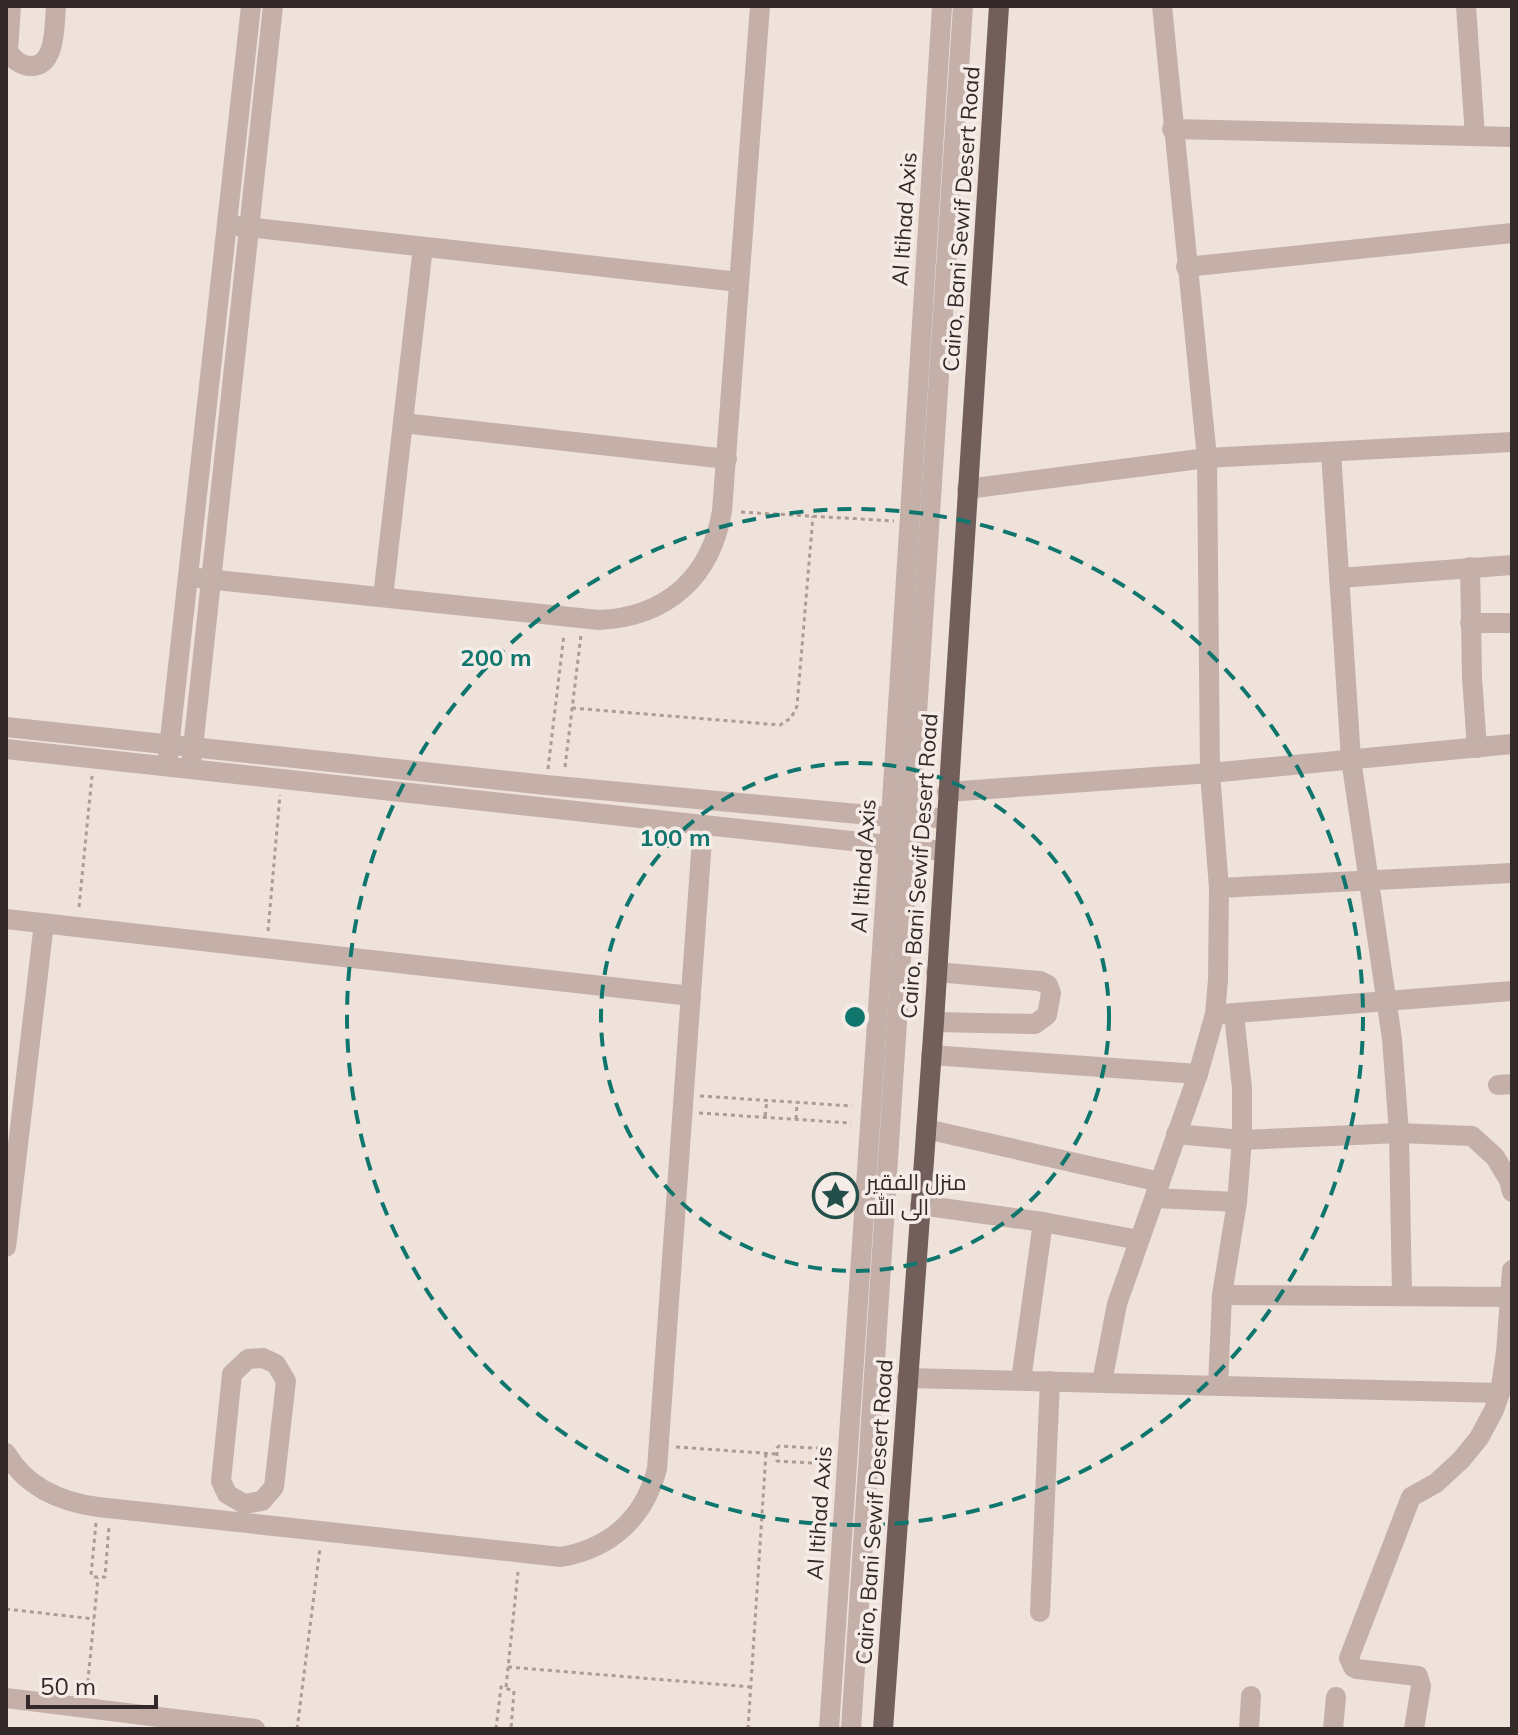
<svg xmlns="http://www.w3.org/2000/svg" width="1518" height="1735" font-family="Mulish,Cairo,sans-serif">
<rect width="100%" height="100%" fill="#eee2db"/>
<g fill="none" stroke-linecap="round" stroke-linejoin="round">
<!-- path -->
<g stroke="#b09b93" stroke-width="3" stroke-dasharray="4 4" stroke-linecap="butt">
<polyline points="741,512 894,521"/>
<polyline points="572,708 780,725 791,718 797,706 813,516"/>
<polyline points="565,767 581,635"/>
<polyline points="548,769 564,634"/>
<polyline points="79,907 92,776"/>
<polyline points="268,931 280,795"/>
<polyline points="700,1096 852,1106"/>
<polyline points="699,1113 851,1123"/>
<polyline points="765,1116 767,1100"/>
<polyline points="796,1119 797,1103"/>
<polyline points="676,1447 776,1454"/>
<polyline points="828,1464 777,1461 777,1448 779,1446 832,1449"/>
<polyline points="96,1523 91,1575 93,1577 105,1577 109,1526"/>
<polyline points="6,1609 94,1619"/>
<polyline points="508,1667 751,1687"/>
<polyline points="506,1687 518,1572"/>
<polyline points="87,1690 98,1578"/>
<polyline points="297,1729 320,1548"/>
<polyline points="496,1729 501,1687 514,1691 511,1729"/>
<polyline points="748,1729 766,1453"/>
</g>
<!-- minor -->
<g stroke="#c4b0a9" stroke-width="20">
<path d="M11 6 8 51C13 59 19 65 29 66 57 68 54 25 56 6"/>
<polyline points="1466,6 1475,136"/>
<polyline points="1172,129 1512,137"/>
<polyline points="238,226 739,282"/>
<polyline points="1186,267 1512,233"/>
<polyline points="403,423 727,459"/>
<polyline points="1331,452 1351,759 1392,1039 1399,1133 1402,1295"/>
<polyline points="967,489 1207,458 1512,442"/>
<polyline points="1470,567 1472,677 1477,748"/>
<path d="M188 577 599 620C667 617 711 577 722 511L760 6"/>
<polyline points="1339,578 1512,565"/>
<polyline points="383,597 423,247"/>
<polyline points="1470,623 1512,623"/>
<polyline points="6,727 546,785 891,817 945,818"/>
<polyline points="6,749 943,851"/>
<polyline points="168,757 251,6"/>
<polyline points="192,757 273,6"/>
<polyline points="947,792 1210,773 1512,744"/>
<polyline points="1219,888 1512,873"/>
<polyline points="6,919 691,996"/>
<polyline points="1223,1014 1512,991"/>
<polyline points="934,1022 1035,1024 1047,1015 1051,993 1048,985 1040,981 936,972"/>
<polyline points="931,1055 1198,1074"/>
<polyline points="1498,1085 1512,1084"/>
<polyline points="926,1129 1160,1182"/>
<polyline points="1176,1134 1242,1140 1399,1133 1472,1136 1495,1157 1509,1180 1512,1192"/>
<polyline points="1155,1198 1237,1202"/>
<polyline points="920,1205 1043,1222 1139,1240"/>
<polyline points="6,1247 44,923"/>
<polyline points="1222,1295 1512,1297"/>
<polygon points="263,1358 276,1364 286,1381 274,1487 262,1501 244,1504 227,1494 221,1481 232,1374 248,1359"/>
<polyline points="907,1378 1500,1393"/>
<polyline points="1021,1380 1043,1222"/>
<polyline points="1102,1382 1117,1304 1198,1074 1215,1014 1218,980 1219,888 1210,773 1207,458 1162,6"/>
<polyline points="1218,1386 1222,1295 1237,1202 1242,1140 1242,1088 1234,1015"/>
<path d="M6 1453C26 1487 60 1502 98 1507L561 1557C611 1548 644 1518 657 1469L703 825"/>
<polyline points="1040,1612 1050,1381"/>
<polyline points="6,1698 255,1729"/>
<polyline points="829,1729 891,817 942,6"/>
<polyline points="851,1729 963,6"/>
<polyline points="1249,1729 1251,1696"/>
<polyline points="1333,1729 1336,1697"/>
<polyline points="1414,1729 1421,1686 1418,1676 1357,1669 1353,1667 1349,1658 1411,1497 1436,1483 1461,1460 1479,1438 1494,1410 1500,1393 1506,1352 1512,1270"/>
</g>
<!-- major -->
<polyline stroke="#725e5b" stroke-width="20" points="883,1729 934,1022 999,6"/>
</g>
<!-- distance rings -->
<g fill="none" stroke="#0f766e" stroke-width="4" stroke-dasharray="14 10">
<circle cx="855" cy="1017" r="254"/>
<circle cx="855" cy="1017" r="508"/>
</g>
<!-- icons -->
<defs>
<symbol id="sight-ring" viewBox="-11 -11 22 22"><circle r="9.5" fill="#f6ece7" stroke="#234e49" stroke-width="1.5"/><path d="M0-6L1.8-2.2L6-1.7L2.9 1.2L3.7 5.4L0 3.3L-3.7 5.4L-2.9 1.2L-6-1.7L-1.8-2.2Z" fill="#234e49"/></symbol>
</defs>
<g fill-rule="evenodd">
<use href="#sight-ring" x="810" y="1170" width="51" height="51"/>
</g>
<g text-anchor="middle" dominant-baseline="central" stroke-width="7" stroke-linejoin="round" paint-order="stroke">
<!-- street labels -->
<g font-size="22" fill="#322928" stroke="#f6ece7">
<text transform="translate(904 219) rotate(-86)">Al Itihad Axis</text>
<text transform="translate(961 219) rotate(-86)">Cairo, Bani Sewif Desert Road</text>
<text transform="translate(863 866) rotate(-86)">Al Itihad Axis</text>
<text transform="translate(919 866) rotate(-86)">Cairo, Bani Sewif Desert Road</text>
<text transform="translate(874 1512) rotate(-86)">Cairo, Bani Sewif Desert Road</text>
<text transform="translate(819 1513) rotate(-86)">Al Itihad Axis</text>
</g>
<!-- poi labels -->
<g font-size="22" fill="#322928" stroke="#f6ece7" text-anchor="start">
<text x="866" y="1182">منزل الفقير<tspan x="866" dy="25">الى الله</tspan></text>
</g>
</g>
<circle cx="855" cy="1017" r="12" fill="#0f766e" stroke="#f6ece7" stroke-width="4"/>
<g font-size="24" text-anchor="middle" font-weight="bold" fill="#0f766e" stroke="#f6ece7" stroke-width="7" stroke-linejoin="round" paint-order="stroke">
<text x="496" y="666">200 m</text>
<text x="675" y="846">100 m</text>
</g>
<!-- border -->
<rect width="1518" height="1735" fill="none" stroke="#322928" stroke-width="16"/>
<!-- scale -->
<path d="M28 1695v12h128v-12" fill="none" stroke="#322928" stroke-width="4"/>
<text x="40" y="1695" font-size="24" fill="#322928" stroke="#f6ece7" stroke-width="6" paint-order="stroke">50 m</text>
</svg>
